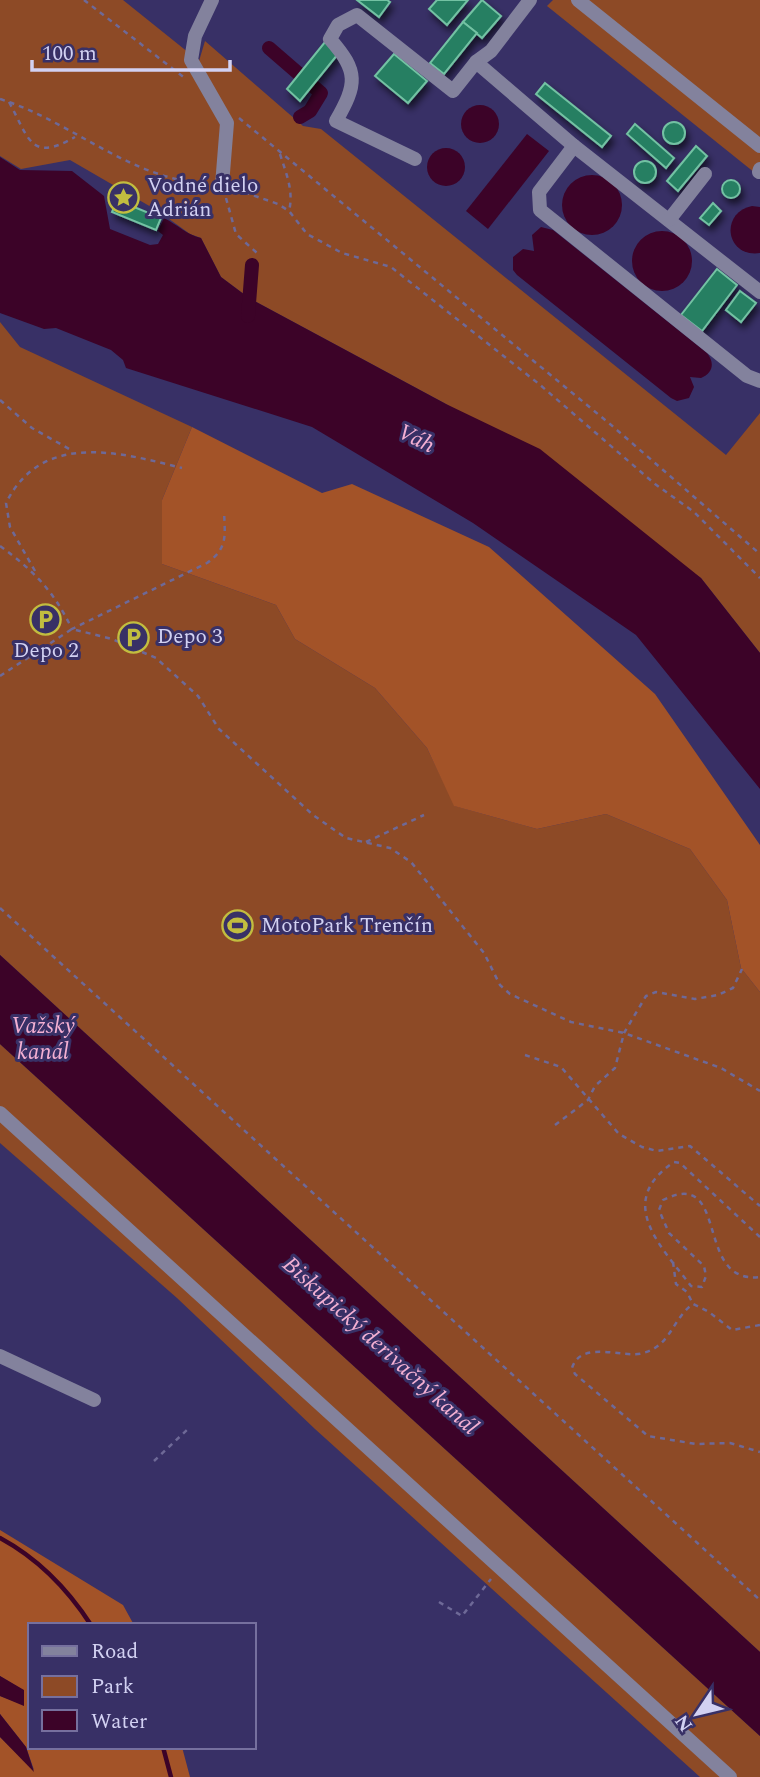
<svg xmlns="http://www.w3.org/2000/svg" width="760" height="1777" font-family="Spectral,serif">
<defs>
<filter id="shadow"><feDropShadow dx="3" dy="5.5" stdDeviation="3.5" flood-color="#0009"/></filter>
</defs>
<rect width="100%" height="100%" fill="#383066"/>
<!-- green -->
<g fill="#8d4a26">
<polygon points="0,0 123,0 199,61 205,41 303,126 321,129 726,455 760,413 760,653 701,578 446,404 249,298 221,277 201,238 190,234 158,211 70,160 21,169 0,156"/>
<polygon points="553,0 760,0 760,177 547,6"/>
<polygon points="0,322 20,347 192,427 162,500 162,564 276,605 295,639 375,688 427,748 455,806 537,829 606,814 690,849 727,900 741,968 760,992 760,1652 0,955"/>
<polygon points="0,1044 760,1736 760,1777 700,1777 315,1429 177,1298 0,1143"/>
</g>
<!-- forest -->
<g fill="#a35328">
<polygon points="192,427 322,493 352,484 489,547 655,694 760,845 760,992 741,968 727,900 690,849 606,814 537,829 454,806 427,748 375,688 295,639 276,605 162,564 162,500"/>
<polygon points="0,1530 123,1605 134,1625 30,1625 30,1747 182,1747 190,1777 0,1777 0,1737 34,1770 26,1747 0,1714 0,1696 24,1705 23,1690 0,1676"/>
</g>
<!-- water -->
<g fill="#3c0328">
<circle cx="480" cy="124" r="19"/>
<polygon points="527,134 549,151 488,229 466,211"/>
<circle cx="446" cy="167" r="19"/>
<path d="M0 157 20 170 72 171 104 196 110 229 150 245 158 244 163 235 158 231 164 218C178 225 187 235 201 238L221 277 249 298 446 404 540 449 701 578 760 653V789L636 635 473 523 312 427 126 368 123 360 111 350 56 328 44 329 0 313Z"/>
<circle cx="592" cy="205" r="30"/>
<path d="M752 206 760 207V253C726 258 719 213 752 206Z"/>
<path d="M541 227 553 230 707 353C715 363 713 373 701 378L690 377 694 387 689 398 677 401 671 398 517 275 513 270V257L523 249 534 251 532 235Z"/>
<circle cx="662" cy="261" r="30"/>
<polygon points="0,955 760,1652 760,1736 0,1044"/>
<polygon points="0,1676 24,1690 24,1706 0,1696"/>
<polygon points="0,1714 26,1747 34,1772 0,1737"/>
</g>
<g fill="none" stroke-linecap="round" stroke-linejoin="round">
<!-- stream -->
<g stroke="#3c0328" stroke-width="4.5">
<path d="M0 1538C39 1559 67 1588 91 1625"/>
<polyline points="163,1747 171,1777"/>
</g>
<!-- canal -->
<g stroke="#3c0328" stroke-width="14">
<polyline points="269,48 321,93 310,111 300,117"/>
<polyline points="248,316 252,265"/>
</g>
</g>
<!-- building -->
<g fill="#267f62" stroke="#73c2a3" stroke-width="2" filter="url(#shadow)">
<polygon points="357,0 387,0 390,2 379,17"/>
<polygon points="437,0 468,0 447,25 429,9"/>
<polygon points="482,0 501,16 482,38 463,22"/>
<polygon points="463,22 477,33 444,74 430,63"/>
<polygon points="325,42 338,54 300,101 287,89"/>
<polygon points="394,54 427,81 408,103 375,76"/>
<polygon points="545,83 611,136 602,147 536,94"/>
<circle cx="674" cy="133" r="11"/>
<polygon points="635,124 674,158 666,168 627,134"/>
<polygon points="696,146 707,156 678,191 667,181"/>
<circle cx="645" cy="172" r="11"/>
<circle cx="731" cy="189" r="9"/>
<polygon points="117,200 161,218 156,230 112,212"/>
<polygon points="713,203 721,211 709,225 700,218"/>
<polygon points="717,269 737,285 702,331 681,315"/>
<polygon points="740,291 756,303 741,322 726,310"/>
</g>
<g fill="none" stroke-linecap="round" stroke-linejoin="round">
<!-- path -->
<g stroke="#6e6997" stroke-width="2.5" stroke-dasharray="5 5" stroke-linecap="butt">
<polyline points="84,0 186,79"/>
<path d="M0 99C73 122 129 179 208 184"/>
<path d="M9 102C29 138 30 163 75 137"/>
<polyline points="239,118 610,424 760,554"/>
<path d="M280 154C286 173 294 191 289 211"/>
<polyline points="235,189 278,204 289,211 307,234 342,253 391,267 539,384 655,484 694,512 760,578"/>
<polyline points="226,198 236,234 257,253"/>
<polyline points="0,400 32,428 71,450"/>
<path d="M0 546C34 571 53 590 72 629L207 563C228 548 225 536 224 511"/>
<path d="M35 571 10 527 6 503C42 431 119 452 182 468"/>
<polyline points="0,676 72,629 112,639 156,658 198,696 219,729 313,815 346,838 390,848 411,862 484,953 500,985 510,994 571,1022 624,1033 721,1068 760,1091"/>
<polyline points="366,842 424,815"/>
<polyline points="0,908 760,1600"/>
<polyline points="525,1055 561,1067 619,1134 642,1147 657,1151 690,1146 760,1206"/>
<polyline points="555,1125 588,1100 595,1086 615,1068 624,1033 646,996 656,992 695,999 718,995 733,988 742,969"/>
<path d="M760 1237 680 1163 674 1162C615 1202 660 1245 691 1286L702 1287 706 1276 704 1266 669 1233 659 1210 663 1200C731 1166 693 1285 760 1277"/>
<polyline points="673,1262 676,1284 687,1292 693,1304"/>
<path d="M760 1325 732 1330 709 1312 693 1304C672 1319 671 1346 643 1353 624 1359 581 1339 572 1368L575 1374 648 1436 696 1444 730 1443 760 1452"/>
<polyline points="154,1461 189,1428"/>
<polyline points="439,1602 462,1616 491,1579"/>
</g>
<!-- minor -->
<g stroke="#83829d" stroke-width="14">
<polyline points="212,0 195,36 191,60 227,123 222,185"/>
<polyline points="530,0 491,51 476,62 574,146 760,292"/>
<polyline points="578,0 760,146"/>
<polyline points="574,146 539,192 540,210 747,376 760,381"/>
<path d="M415 159 336 121C357 84 359 72 330 39L338 25 357 15 453 91 476 62"/>
<polyline points="759,172 760,169"/>
<polyline points="669,220 705,174"/>
<polyline points="0,1113 730,1777"/>
<polyline points="0,1356 94,1400"/>
</g>
</g>
<!-- icons -->
<defs>
<symbol id="sight-ring" viewBox="-11 -11 22 22"><circle r="9.5" fill="#383066" stroke="#c2bd3f" stroke-width="1.5"/><path d="M0-6L1.8-2.2L6-1.7L2.9 1.2L3.7 5.4L0 3.3L-3.7 5.4L-2.9 1.2L-6-1.7L-1.8-2.2Z" fill="#c2bd3f"/></symbol>
<symbol id="parking-ring" viewBox="-11 -11 22 22"><circle r="9.5" fill="#383066" stroke="#c2bd3f" stroke-width="1.5"/><path d="M-3.5-5.5H1a3.5 3.5 0 0 1 0 7H-1V5.5H-3.5ZM-1-3.4V-.6H.8a1.4 1.4 0 0 0 0-2.8Z" fill="#c2bd3f"/></symbol>
<symbol id="stadium-ring" viewBox="-11 -11 22 22"><circle r="9.5" fill="#383066" stroke="#c2bd3f" stroke-width="1.5"/><path d="M0-5a6.5 5 0 1 0 0 10a6.5 5 0 1 0 0-10ZM-3.5-1.8h7v3.6h-7Z" fill="#c2bd3f"/></symbol>
</defs>
<g fill-rule="evenodd">
<use href="#sight-ring" x="106" y="180" width="35" height="35"/>
<use href="#parking-ring" x="28" y="602" width="35" height="35"/>
<use href="#parking-ring" x="116" y="620" width="35" height="35"/>
<use href="#stadium-ring" x="220" y="908" width="35" height="35"/>
</g>
<g text-anchor="middle" dominant-baseline="central" stroke-width="6" stroke-linejoin="round" paint-order="stroke">
<!-- poi labels -->
<g font-size="21" fill="#d2d1f2" stroke="#383066" text-anchor="start">
<text x="147" y="186">Vodné dielo<tspan x="147" dy="24">Adrián</tspan></text>
<text x="157" y="637">Depo 3</text>
<text x="46" y="651" text-anchor="middle">Depo 2</text>
<text x="261" y="926">MotoPark Trenčín</text>
</g>
<!-- water labels -->
<g font-size="23" font-style="italic" fill="#f4b0d3" stroke="#383066">
<text transform="translate(416 439) rotate(26)">Váh</text>
<text x="43" y="1026">Važský<tspan x="43" dy="26">kanál</tspan></text>
<text transform="translate(380 1346) rotate(42)">Biskupický derivačný kanál</text>
</g>
</g>
<!-- legend -->
<rect x="28" y="1623" width="228" height="126" fill="#383066" stroke="#76709e" stroke-width="2"/>
<rect x="42" y="1646" width="35" height="10" fill="#83829d" stroke="#76709e" stroke-width="2"/>
<text x="91" y="1658" font-size="21" fill="#d2d1f2">Road</text>
<rect x="42" y="1676" width="35" height="21" fill="#8d4a26" stroke="#76709e" stroke-width="2"/>
<text x="91" y="1693" font-size="21" fill="#d2d1f2">Park</text>
<rect x="42" y="1710" width="35" height="21" fill="#3c0328" stroke="#76709e" stroke-width="2"/>
<text x="91" y="1728" font-size="21" fill="#d2d1f2">Water</text>
<!-- north arrow -->
<g transform="translate(697 1714) rotate(235)" stroke="#383066" stroke-width="5" paint-order="stroke">
<path d="M0-5L12 26L0 18L-12 26Z" fill="#d2d1f2"/>
<text y="-10" font-size="19" font-weight="bold" text-anchor="middle" fill="#d2d1f2">N</text>
</g>
<!-- scale -->
<path d="M32 60v10h198v-10" fill="none" stroke="#d2d1f2" stroke-width="3.5"/>
<text x="42" y="60" font-size="21" fill="#d2d1f2" stroke="#383066" stroke-width="5" paint-order="stroke">100 m</text>
</svg>
